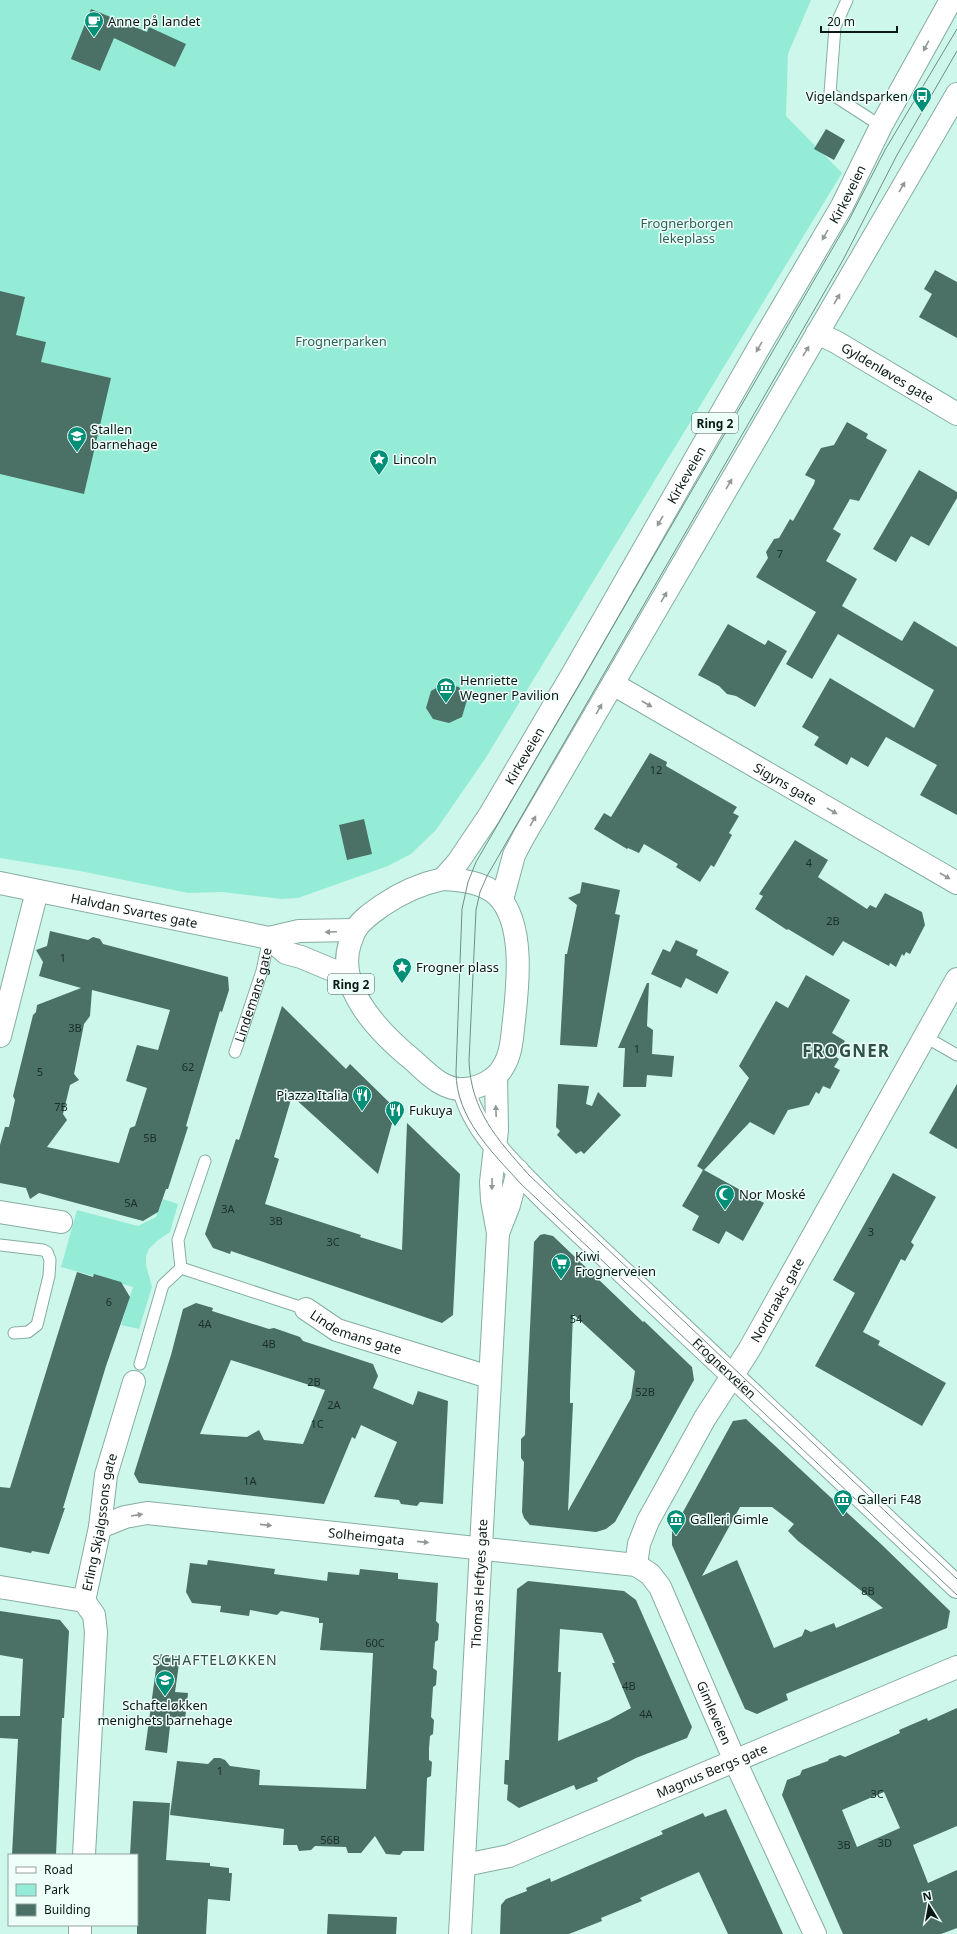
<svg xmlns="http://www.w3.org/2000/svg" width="957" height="1934" font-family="'Noto Sans',sans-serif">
<rect width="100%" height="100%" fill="#cef7eb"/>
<!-- green -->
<g fill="#95ecd6">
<polygon points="0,0 811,0 788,54 786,116 842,173 485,759 436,830 411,854 388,866 298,898 281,899 222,892 188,893 80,871 0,858"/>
<polygon points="163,1199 178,1204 170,1232 157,1241 149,1249 146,1256 146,1265 152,1287 139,1329 121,1325 133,1287 61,1267 77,1210 138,1226 156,1217"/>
</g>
<!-- building -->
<g fill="#4b7066" fill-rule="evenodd">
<polygon points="91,9 147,32 149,27 186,44 175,67 114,38 100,71 71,59"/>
<polygon points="826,129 845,140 834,160 814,149"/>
<polygon points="935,270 957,282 957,338 919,317 932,294 924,289"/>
<polygon points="0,291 25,297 16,335 46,342 41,362 111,378 84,494 0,474"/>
<polygon points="847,422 868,434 866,438 887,450 859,501 850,499 833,529 841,534 826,561 857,579 842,606 902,641 914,621 957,647 957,815 920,795 937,765 886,737 868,767 851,757 847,765 814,745 819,737 802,727 830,678 914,728 934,690 838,634 812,679 786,664 816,612 756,577 768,558 766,552 774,539 779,538 790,519 793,521 814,484 815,480 805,475 821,448 834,445"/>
<polygon points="919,470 957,492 957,498 929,546 911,536 896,562 873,549"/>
<polygon points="728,624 765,645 768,640 787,651 755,707 736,696 727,694 719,686 698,675"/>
<polygon points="443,684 459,687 467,700 462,717 449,723 433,719 426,708 431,691"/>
<polygon points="650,753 667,762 666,766 737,807 733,813 739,816 729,833 732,835 714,867 711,865 700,882 676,867 678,864 644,844 639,853 628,848 627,849 594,829 604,813 611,817"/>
<polygon points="364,819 372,854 347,860 339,825"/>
<polygon points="795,840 828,860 818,877 867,909 870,905 876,908 885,893 922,912 925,925 910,954 906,952 904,956 902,954 896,967 890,963 889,966 843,941 833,956 788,929 787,930 755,909 763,896 759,894"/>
<polygon points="582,882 620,890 615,914 620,915 597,1047 560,1045 565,954 567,954 577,905 568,898 580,893"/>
<path d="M50 931 88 940 93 937 100 939 103 944 228 977 229 990 222 1012 220 1011 186 1126 188 1127 168 1189H166L158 1212 143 1221 39 1193 30 1199 26 1188 0 1183V1145L5 1127H9L15 1100 13 1096 33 1015 36 1012 37 1005 81 988 39 976 43 962 36 950 47 946ZM92 990 170 1010 158 1050 137 1045 126 1081 147 1088 135 1126 130 1128 119 1163 47 1147 67 1120 63 1114 70 1085 79 1080 74 1074 84 1024 90 1016Z"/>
<polygon points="676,940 698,950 696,955 729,972 717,994 686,978 681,988 651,974 663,949 670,952"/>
<polygon points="806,975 850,1000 832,1033 845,1041 836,1057 839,1059 834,1067 840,1070 830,1089 823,1086 819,1094 816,1092 809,1105 788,1110 774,1135 750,1122 704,1170 764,1203 743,1241 726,1231 719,1244 692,1230 699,1216 682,1206 703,1170 697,1166 749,1078 739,1066 776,1001 788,1008"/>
<polygon points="647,983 649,983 647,1026 653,1030 652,1054 674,1056 672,1077 647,1075 646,1087 623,1087 625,1048 618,1048"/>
<polygon points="282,1006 346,1069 350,1064 396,1109 378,1174 292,1096 274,1157 279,1159 265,1204 361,1235 360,1237 402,1250 407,1123 460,1174 453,1315 442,1323 231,1251 230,1254 213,1248 205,1234 236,1139 239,1140"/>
<polygon points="558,1084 589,1086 586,1104 592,1106 598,1092 621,1115 584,1154 581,1151 576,1154 557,1135 560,1131 556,1127"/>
<polygon points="957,1084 957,1149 929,1133"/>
<polygon points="893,1173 936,1197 911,1242 914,1245 905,1261 901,1259 863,1332 880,1341 878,1345 946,1383 922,1426 815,1366 855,1293 833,1280"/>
<path d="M544 1234 553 1236 643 1322 644 1321 692 1367 694 1380 615 1522 606 1529 596 1532 530 1525 524 1518 522 1512 524 1462 521 1458V1439L525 1435 534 1242 540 1235ZM573 1314 635 1371 631 1398 568 1511 573 1403H570V1392Z"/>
<polygon points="77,1272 93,1277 94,1274 121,1282 130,1297 106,1366 63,1508 65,1508 49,1554 32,1551 31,1553 0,1547 0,1487 10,1488"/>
<path d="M196 1303 213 1308 212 1311 269 1329 274 1328 300 1337 303 1341 373 1364 378 1376 373 1388 413 1405 418 1391 448 1401 443 1504 420 1502 417 1506 401 1504 399 1500 374 1497 397 1442 361 1425 355 1439 352 1437 324 1504 139 1483 134 1474 171 1355 183 1309ZM231 1360 325 1390 303 1444 264 1440 259 1430 247 1437 200 1434Z"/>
<path d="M746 1419 881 1544 950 1611 947 1628 786 1694 788 1700 757 1714 745 1709 672 1545V1532L733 1421ZM740 1507H772L794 1524 788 1531 798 1541 883 1608 836 1628 834 1623 811 1632 805 1629 802 1636 774 1648 737 1560 702 1576Z"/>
<polygon points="208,1560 275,1569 274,1574 327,1581 328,1572 359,1575 360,1569 398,1573 398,1579 438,1583 436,1621 439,1624 438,1640 435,1642 433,1668 437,1671 436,1685 433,1687 431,1717 434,1720 433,1734 430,1736 429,1748 429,1760 432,1762 431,1776 427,1778 424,1851 403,1851 400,1855 386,1854 375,1836 361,1853 348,1853 346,1847 315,1846 311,1850 299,1851 297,1845 283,1845 284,1829 170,1815 177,1761 208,1764 214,1758 220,1758 225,1760 230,1766 260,1770 259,1785 366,1789 373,1653 320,1650 323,1623 319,1623 319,1618 281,1611 277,1615 250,1610 249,1616 220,1612 221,1606 192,1603 186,1592 190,1563 207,1565"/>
<path d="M528 1581 624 1591 636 1600 692 1727 687 1738 636 1758 597 1778 598 1781 576 1790 574 1785 519 1808 507 1800 508 1785 504 1784 505 1760H509L517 1589ZM560 1629 602 1633 615 1663H612L631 1708 609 1720 558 1741 561 1672H558Z"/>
<polygon points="0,1611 60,1620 69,1631 64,1718 62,1718 56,1855 12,1855 18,1739 0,1738 0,1716 20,1716 23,1659 0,1655"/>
<polygon points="158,1654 180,1657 175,1692 188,1693 185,1720 171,1717 167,1753 145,1750"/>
<path d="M957 1708V1826L913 1845 928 1883 957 1870V1928L941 1934H843L782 1795 787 1780 800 1775 802 1770 828 1761 829 1759 840 1755 845 1757 900 1733 899 1730 927 1718 928 1721ZM884 1792 900 1828 857 1847 842 1810Z"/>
<polygon points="133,1801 170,1803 166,1860 210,1863 210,1866 229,1868 229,1873 232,1873 230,1901 208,1899 206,1934 137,1934 137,1855 130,1855"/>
<polygon points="726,1809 783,1934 728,1934 699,1872 640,1898 642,1901 601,1918 602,1921 569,1934 500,1934 501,1905 506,1899 527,1891 526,1888 550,1878 551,1882 663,1834 661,1831 703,1813 705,1817"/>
<polygon points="328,1914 397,1917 396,1934 327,1934"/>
</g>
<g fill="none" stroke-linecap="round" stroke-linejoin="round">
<defs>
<g id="service">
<polyline points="847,0 835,27 830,93 881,126"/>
<polyline points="924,1036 957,1055"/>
<path id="s1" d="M235 1052 262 971 269 938"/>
<polyline points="0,1245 43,1250 47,1252 50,1260 49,1276 37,1325 28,1332 14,1333"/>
<polyline points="181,1268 306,1309"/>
<polyline points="140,1364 163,1285 181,1268 178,1240 205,1161"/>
</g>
<g id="minor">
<path id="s2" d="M817 333 836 342 957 414"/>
<path id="s3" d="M613 684 957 883"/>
<polyline points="0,1036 37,891"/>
<polyline points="0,1212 61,1222"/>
<path id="s4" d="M306 1309 337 1330 489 1377"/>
<path id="s5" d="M100 1527 125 1517 147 1513 636 1565 650 1574 660 1587 735 1761 815 1934"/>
<path id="s6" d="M636 1565 639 1544 648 1521 705 1418 749 1350 957 979"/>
<polyline points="0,1587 84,1601"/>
<path id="s7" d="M84 1855 96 1632 94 1615 84 1601 100 1527 106 1475 134 1382"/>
<path id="s8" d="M465 1865 509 1856 957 1667"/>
<polyline points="80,1934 80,1925"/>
</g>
<g id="tertiary">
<path id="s9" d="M464 1089C474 1133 518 1171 548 1202L957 1587"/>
<polyline points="498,1233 509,1205 518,1171"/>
<path id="s10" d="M460 1934 498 1233 492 1200 491 1182 497 1130 496 1076"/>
</g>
<g id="primary">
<path id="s11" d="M443 879 458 862 489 816 573 673 758 349 842 206 881 126 951 0"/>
<path d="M443 879C461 880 483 882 497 895 525 922 518 985 514 1020 512 1036 512 1053 503 1067 496 1080 479 1088 465 1089 444 1091 428 1074 414 1061 382 1035 335 989 350 943 352 939 353 933 356 929 362 919 373 912 383 905 402 892 420 884 443 879Z"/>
<path id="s12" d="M0 883 269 938 299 931 355 930"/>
<polyline points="502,900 514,855 524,836 957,94"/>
<polyline points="269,938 286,953 301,957 349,977"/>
</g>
</defs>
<!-- service casing -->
<use href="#service" stroke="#86ada2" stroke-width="13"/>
<!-- minor casing -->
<use href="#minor" stroke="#86ada2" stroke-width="24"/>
<!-- tertiary casing -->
<use href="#tertiary" stroke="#86ada2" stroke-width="24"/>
<!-- primary casing -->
<use href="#primary" stroke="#86ada2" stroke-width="24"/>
<!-- service -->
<use href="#service" stroke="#fff" stroke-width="11"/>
<!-- minor -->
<use href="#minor" stroke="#fff" stroke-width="22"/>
<!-- tertiary -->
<use href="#tertiary" stroke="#fff" stroke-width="22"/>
<!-- primary -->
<use href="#primary" stroke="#fff" stroke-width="22"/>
<!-- tram -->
<g stroke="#718e86" stroke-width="1">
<path d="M957 29 885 150 849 220 476 862 468 882 462 909 456 1072C456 1118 492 1152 521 1184L957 1595"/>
<path d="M957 51 897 155 843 260 487 876 480 892 476 910 469 1061C471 1111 497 1139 529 1175L957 1579"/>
</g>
</g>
<!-- one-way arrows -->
<defs><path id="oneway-solid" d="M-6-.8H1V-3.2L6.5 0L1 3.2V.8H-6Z"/></defs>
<g fill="#919896">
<use href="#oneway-solid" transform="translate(926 46) rotate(118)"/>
<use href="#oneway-solid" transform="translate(902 187) rotate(-60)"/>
<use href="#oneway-solid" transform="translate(825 235) rotate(120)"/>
<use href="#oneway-solid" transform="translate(837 299) rotate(-60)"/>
<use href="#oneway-solid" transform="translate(759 347) rotate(120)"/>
<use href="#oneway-solid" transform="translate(806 351) rotate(-59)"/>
<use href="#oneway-solid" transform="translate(729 484) rotate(-60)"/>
<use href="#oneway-solid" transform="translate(660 521) rotate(120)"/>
<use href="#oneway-solid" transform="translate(664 597) rotate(-60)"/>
<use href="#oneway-solid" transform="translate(647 704) rotate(30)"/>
<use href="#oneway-solid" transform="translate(599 709) rotate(-60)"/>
<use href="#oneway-solid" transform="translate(832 811) rotate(30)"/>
<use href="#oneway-solid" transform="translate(533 821) rotate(-60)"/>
<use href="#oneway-solid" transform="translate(945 876) rotate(30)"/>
<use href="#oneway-solid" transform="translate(331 932) rotate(178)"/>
<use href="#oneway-solid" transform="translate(496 1111) rotate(-92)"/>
<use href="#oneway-solid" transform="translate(492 1184) rotate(91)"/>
<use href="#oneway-solid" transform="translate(137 1515) rotate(-9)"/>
<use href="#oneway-solid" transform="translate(266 1525) rotate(6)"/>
<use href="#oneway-solid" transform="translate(423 1542) rotate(6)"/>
</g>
<!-- icons -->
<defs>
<symbol id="cafe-pin" viewBox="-11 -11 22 30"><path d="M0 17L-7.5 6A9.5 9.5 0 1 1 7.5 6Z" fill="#028f78" stroke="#eefef9"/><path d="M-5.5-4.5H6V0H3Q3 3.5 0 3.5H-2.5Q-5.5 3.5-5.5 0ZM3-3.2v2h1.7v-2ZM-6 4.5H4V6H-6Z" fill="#fff"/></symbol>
<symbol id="bus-pin" viewBox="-11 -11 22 30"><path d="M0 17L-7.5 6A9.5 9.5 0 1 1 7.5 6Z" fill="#028f78" stroke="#eefef9"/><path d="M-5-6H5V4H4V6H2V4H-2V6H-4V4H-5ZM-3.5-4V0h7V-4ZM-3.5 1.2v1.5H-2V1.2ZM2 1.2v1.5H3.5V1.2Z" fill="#fff"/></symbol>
<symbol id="school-pin" viewBox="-11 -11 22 30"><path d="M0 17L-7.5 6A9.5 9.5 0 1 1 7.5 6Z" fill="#028f78" stroke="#eefef9"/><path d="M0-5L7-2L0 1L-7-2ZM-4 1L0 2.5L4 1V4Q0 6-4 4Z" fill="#fff"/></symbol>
<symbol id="sight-pin" viewBox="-11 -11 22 30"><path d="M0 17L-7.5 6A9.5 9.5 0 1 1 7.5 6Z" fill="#028f78" stroke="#eefef9"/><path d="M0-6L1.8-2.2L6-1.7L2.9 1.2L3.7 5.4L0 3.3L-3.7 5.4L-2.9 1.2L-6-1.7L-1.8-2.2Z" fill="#fff"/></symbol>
<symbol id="museum-pin" viewBox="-11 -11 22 30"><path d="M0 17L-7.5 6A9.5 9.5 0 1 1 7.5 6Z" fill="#028f78" stroke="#eefef9"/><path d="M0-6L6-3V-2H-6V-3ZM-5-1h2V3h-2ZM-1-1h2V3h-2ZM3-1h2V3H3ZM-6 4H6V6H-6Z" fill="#fff"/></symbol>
<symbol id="restaurant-pin" viewBox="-11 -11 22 30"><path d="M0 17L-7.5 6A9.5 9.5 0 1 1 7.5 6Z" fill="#028f78" stroke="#eefef9"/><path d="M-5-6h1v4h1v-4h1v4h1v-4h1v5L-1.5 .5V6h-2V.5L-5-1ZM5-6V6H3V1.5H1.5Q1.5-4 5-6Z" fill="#fff"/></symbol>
<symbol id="mosque-pin" viewBox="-11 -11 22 30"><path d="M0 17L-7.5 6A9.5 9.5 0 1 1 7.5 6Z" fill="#028f78" stroke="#eefef9"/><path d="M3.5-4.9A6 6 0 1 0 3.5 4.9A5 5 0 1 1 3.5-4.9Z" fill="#fff"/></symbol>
<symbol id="supermarket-pin" viewBox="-11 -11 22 30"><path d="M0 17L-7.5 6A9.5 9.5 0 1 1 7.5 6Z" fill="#028f78" stroke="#eefef9"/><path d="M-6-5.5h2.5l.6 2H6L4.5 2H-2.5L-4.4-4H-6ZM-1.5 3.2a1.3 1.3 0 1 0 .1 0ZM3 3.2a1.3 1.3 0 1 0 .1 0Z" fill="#fff"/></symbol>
</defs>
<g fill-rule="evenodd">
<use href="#cafe-pin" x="83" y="10" width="22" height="30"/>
<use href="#bus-pin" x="911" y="85" width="22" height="30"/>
<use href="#school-pin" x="66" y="425" width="22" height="30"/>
<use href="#sight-pin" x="368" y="448" width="22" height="30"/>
<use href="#museum-pin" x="435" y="676" width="22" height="30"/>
<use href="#sight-pin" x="391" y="956" width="22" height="30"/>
<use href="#restaurant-pin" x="351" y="1084" width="22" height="30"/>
<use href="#restaurant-pin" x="384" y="1099" width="22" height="30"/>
<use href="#mosque-pin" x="714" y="1183" width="22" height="30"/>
<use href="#supermarket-pin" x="550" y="1252" width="22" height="30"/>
<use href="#museum-pin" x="832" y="1488" width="22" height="30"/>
<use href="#museum-pin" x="665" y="1508" width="22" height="30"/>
<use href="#school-pin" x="154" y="1669" width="22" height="30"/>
</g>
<g text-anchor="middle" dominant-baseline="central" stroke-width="3" stroke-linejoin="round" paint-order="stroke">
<!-- number labels -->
<g font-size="11" fill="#1a2f29">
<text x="780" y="553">7</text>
<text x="656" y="769">12</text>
<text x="809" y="862">4</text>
<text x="833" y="920">2B</text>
<text x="63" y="957">1</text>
<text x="75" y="1027">3B</text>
<text x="637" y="1048">1</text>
<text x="188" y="1066">62</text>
<text x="40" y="1071">5</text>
<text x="61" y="1106">7B</text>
<text x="150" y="1137">5B</text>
<text x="131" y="1202">5A</text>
<text x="228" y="1208">3A</text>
<text x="276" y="1220">3B</text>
<text x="871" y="1231">3</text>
<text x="333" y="1241">3C</text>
<text x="109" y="1301">6</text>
<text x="576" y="1318">54</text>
<text x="205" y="1323">4A</text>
<text x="269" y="1343">4B</text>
<text x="314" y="1381">2B</text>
<text x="645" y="1391">52B</text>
<text x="334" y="1404">2A</text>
<text x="317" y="1423">1C</text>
<text x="250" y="1480">1A</text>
<text x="868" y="1590">8B</text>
<text x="375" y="1642">60C</text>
<text x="629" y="1685">4B</text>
<text x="646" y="1713">4A</text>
<text x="220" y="1770">1</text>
<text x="877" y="1793">3C</text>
<text x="330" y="1839">56B</text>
<text x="885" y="1842">3D</text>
<text x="844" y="1844">3B</text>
</g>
<!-- shield labels -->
<g fill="#eefef9" stroke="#4e5e59" stroke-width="1">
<rect x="692" y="413" width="46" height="20" rx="3"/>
<rect x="328" y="974" width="46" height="20" rx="3"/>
</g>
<g font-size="12" font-weight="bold" fill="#0a1915">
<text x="715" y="423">Ring 2</text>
<text x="351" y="984">Ring 2</text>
</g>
<!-- poi labels -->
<g font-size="13" fill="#0a1915" stroke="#eefef9" text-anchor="start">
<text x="108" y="21">Anne på landet</text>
<text x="908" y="96" text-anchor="end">Vigelandsparken</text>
<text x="91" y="429">Stallen<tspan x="91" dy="15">barnehage</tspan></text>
<text x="393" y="459">Lincoln</text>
<text x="460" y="680">Henriette<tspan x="460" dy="15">Wegner Pavilion</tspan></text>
<text x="416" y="967">Frogner plass</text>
<text x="348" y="1095" text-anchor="end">Piazza Italia</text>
<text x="409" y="1110">Fukuya</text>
<text x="739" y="1194">Nor Moské</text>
<text x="575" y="1256">Kiwi<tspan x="575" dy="15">Frognerveien</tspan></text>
<text x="857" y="1499">Galleri F48</text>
<text x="690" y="1519">Galleri Gimle</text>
<text x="165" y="1705" text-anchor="middle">Schafteløkken<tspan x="165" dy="15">menighets barnehage</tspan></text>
</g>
<!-- street labels -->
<g font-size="13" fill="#0a1915" stroke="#eefef9">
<text stroke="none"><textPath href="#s11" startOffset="796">Kirkeveien</textPath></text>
<text stroke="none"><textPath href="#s2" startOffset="81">Gyldenløves gate</textPath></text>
<text stroke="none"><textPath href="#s11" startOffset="472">Kirkeveien</textPath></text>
<text stroke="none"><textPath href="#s11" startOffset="148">Kirkeveien</textPath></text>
<text stroke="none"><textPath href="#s3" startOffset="199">Sigyns gate</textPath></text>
<text stroke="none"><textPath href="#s12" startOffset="137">Halvdan Svartes gate</textPath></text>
<text stroke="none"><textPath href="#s1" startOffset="60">Lindemans gate</textPath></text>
<text stroke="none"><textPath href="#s6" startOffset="302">Nordraaks gate</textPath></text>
<text stroke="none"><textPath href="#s4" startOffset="56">Lindemans gate</textPath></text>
<text stroke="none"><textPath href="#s9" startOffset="385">Frognerveien</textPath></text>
<text stroke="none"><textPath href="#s7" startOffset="338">Erling Skjalgssons gate</textPath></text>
<text stroke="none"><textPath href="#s5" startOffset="270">Solheimgata</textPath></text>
<text stroke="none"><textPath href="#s10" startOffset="351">Thomas Heftyes gate</textPath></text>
<text stroke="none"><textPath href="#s5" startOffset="711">Gimleveien</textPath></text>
<text stroke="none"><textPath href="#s8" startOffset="265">Magnus Bergs gate</textPath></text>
</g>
<!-- park labels -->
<g font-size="13" fill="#2c6255" stroke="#eefef9">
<text x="687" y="223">Frognerborgen<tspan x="687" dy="15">lekeplass</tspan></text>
<text x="341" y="341">Frognerparken</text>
</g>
<!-- neighbourhood labels -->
<g font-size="14" letter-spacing="1" fill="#2d5148" stroke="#eefef9">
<text x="215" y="1659">SCHAFTELØKKEN</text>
</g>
<!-- district labels -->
<g font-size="17" font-weight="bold" letter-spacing="1" fill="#2d5148" stroke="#eefef9">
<text x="846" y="1050">FROGNER</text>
</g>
</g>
<!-- legend -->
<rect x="8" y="1854" width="130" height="72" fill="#eefef9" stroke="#93a29e"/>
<rect x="16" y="1867" width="20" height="6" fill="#ffffff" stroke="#93a29e"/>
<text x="44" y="1874" font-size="12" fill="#0a1915">Road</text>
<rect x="16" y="1884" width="20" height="12" fill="#95ecd6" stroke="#93a29e"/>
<text x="44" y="1894" font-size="12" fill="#0a1915">Park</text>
<rect x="16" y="1904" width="20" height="12" fill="#4b7066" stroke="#93a29e"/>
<text x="44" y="1914" font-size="12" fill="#0a1915">Building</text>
<!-- north arrow -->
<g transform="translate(929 1906) rotate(349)" stroke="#eefef9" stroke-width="3" paint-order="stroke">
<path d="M0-3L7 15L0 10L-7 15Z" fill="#0a1915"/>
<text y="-6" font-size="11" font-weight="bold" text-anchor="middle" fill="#0a1915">N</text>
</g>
<!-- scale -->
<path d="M821 26v6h76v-6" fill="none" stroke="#0a1915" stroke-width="2"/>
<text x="827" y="26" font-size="12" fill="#0a1915" stroke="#eefef9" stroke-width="3" paint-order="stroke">20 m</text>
</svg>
